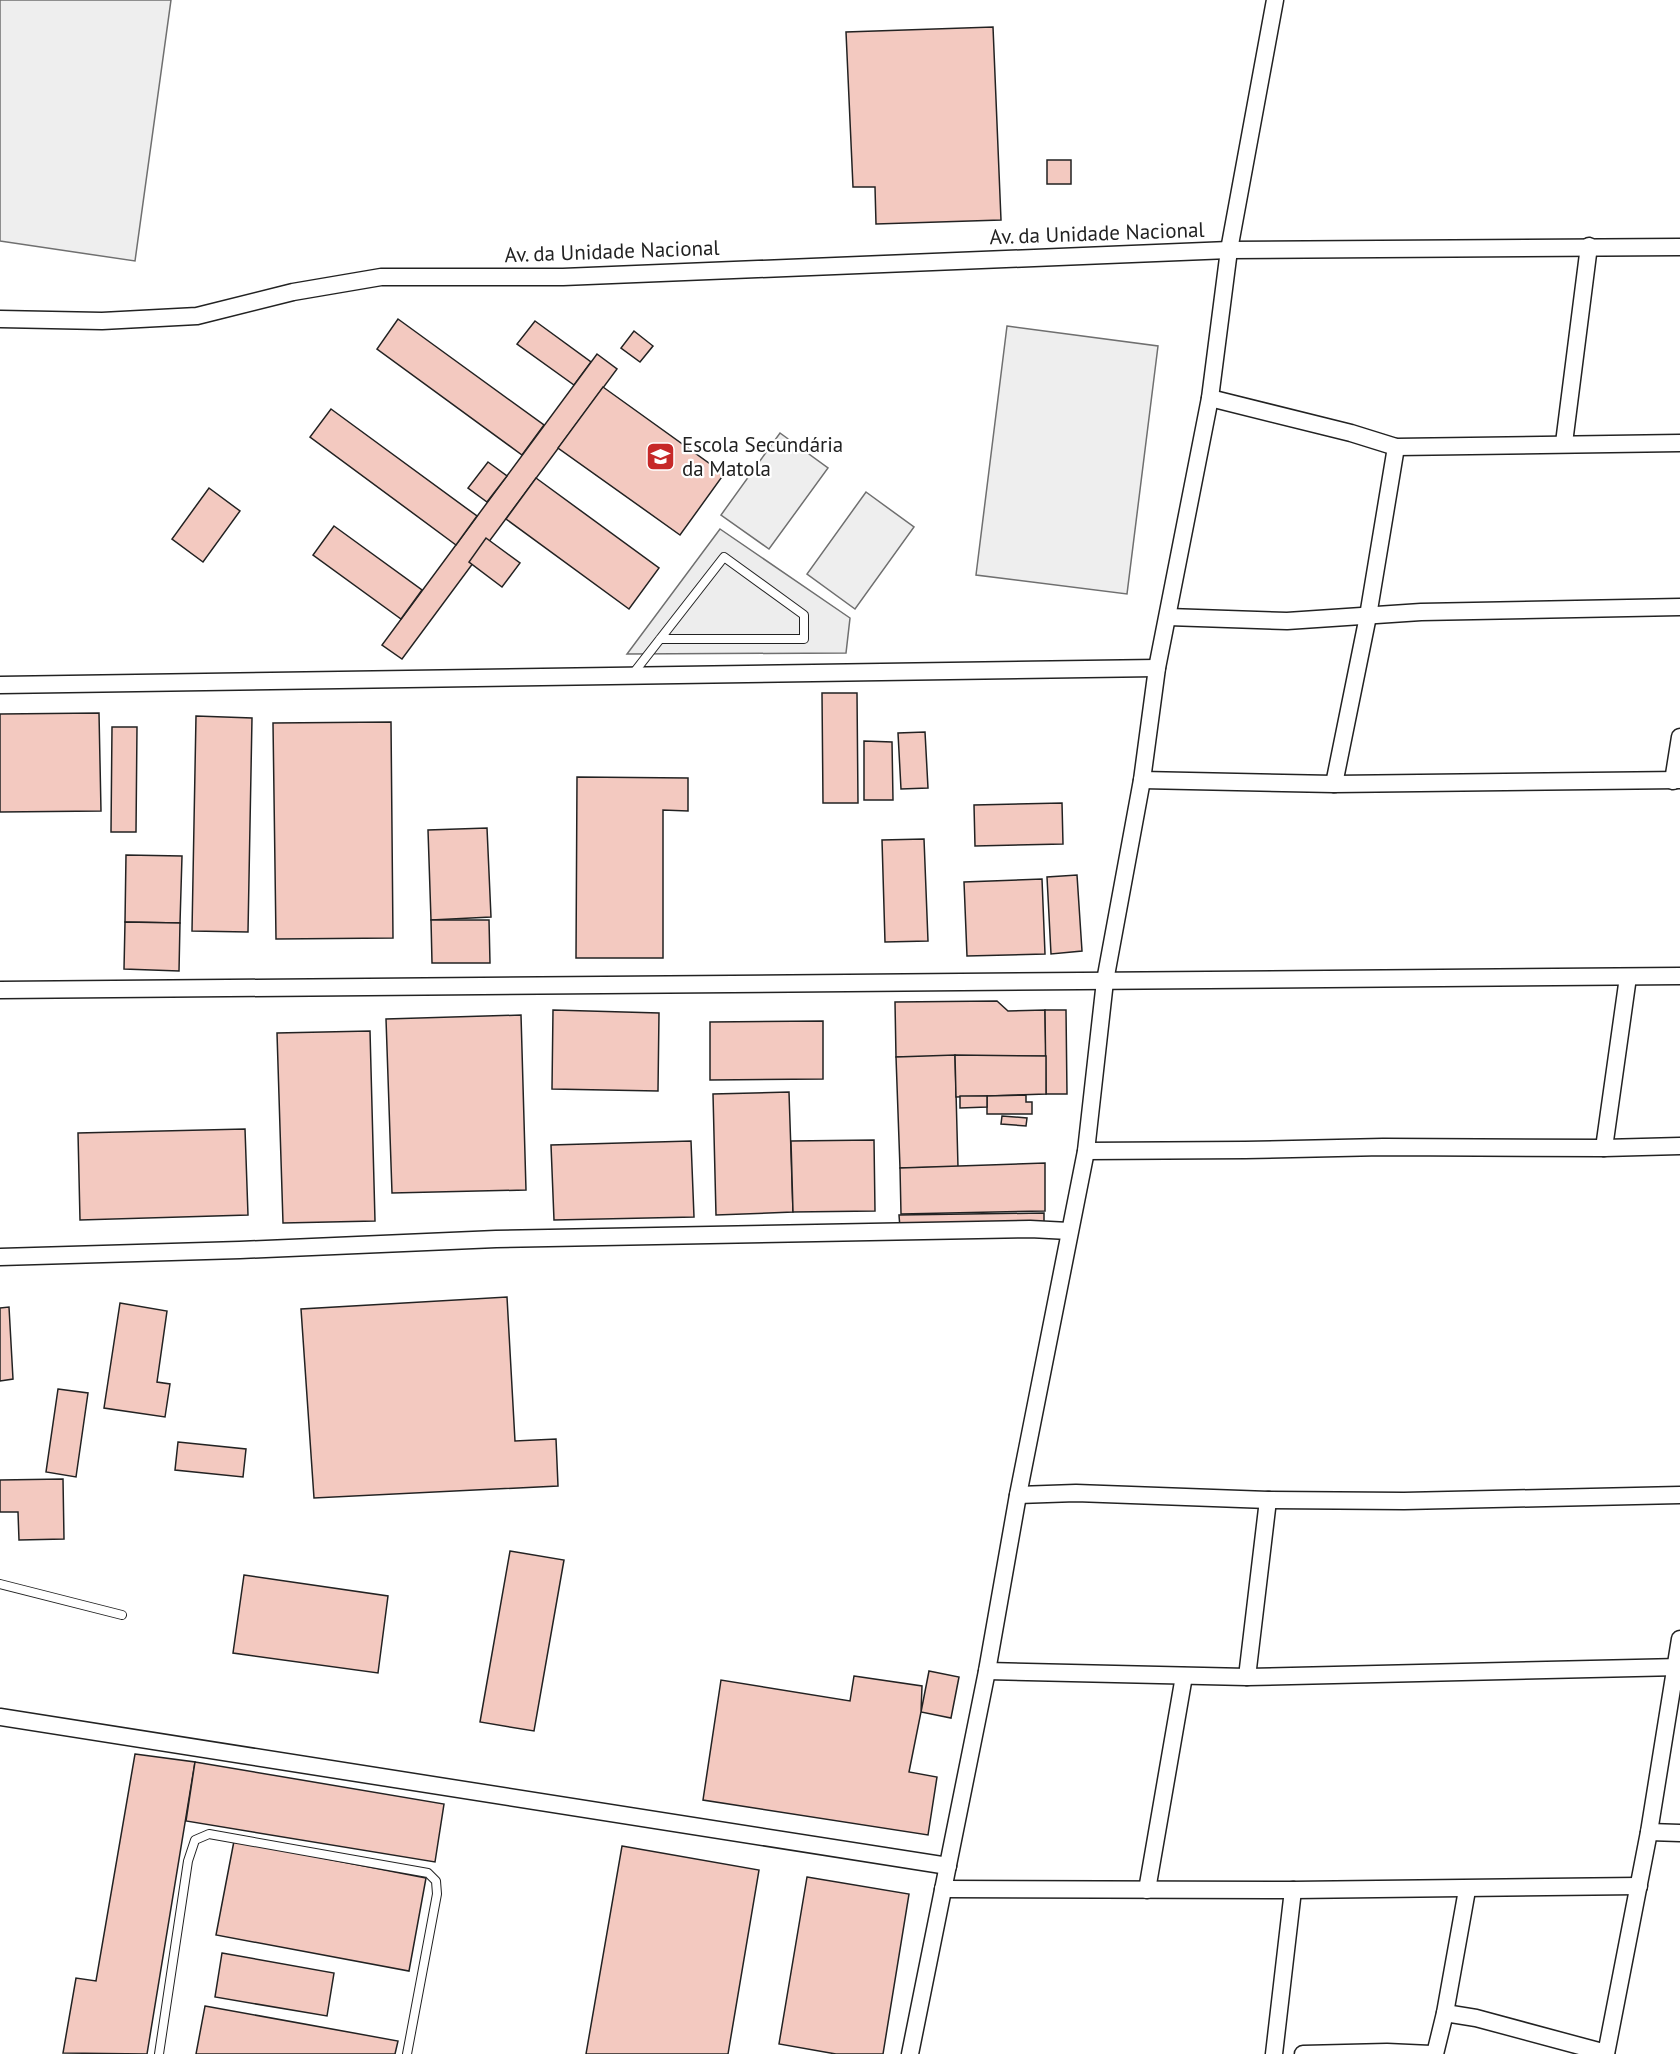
<svg xmlns="http://www.w3.org/2000/svg" width="1680" height="2054" font-family="'PT Sans',sans-serif">
<rect width="100%" height="100%" fill="#fff"/>
<!-- green -->
<g fill="#eee" stroke="#6f6f6f" stroke-width="1.5">
<polygon points="0,0 171,0 135,261 0,241"/>
<polygon points="1007,326 1158,346 1127,594 976,575"/>
<polygon points="780,433 828,468 769,549 721,515"/>
<polygon points="866,492 914,527 855,609 807,574"/>
</g>
<!-- parking -->
<polygon fill="#ededed" stroke="#6f6f6f" stroke-width="1.5" points="720,529 850,618 846,653 627,654"/>
<!-- building -->
<g fill="#f3c9c0" stroke="#222" stroke-width="1.5">
<polygon points="993,27 1001,220 876,224 875,187 853,187 846,32"/>
<rect x="1047" y="160" width="24" height="24"/>
<polygon points="398,319 544,425 522,455 377,349"/>
<polygon points="535,321 591,362 574,385 517,344"/>
<polygon points="634,331 653,346 640,362 621,348"/>
<polygon points="597,354 617,369 402,659 382,645"/>
<polygon points="603,387 724,474 680,535 558,448"/>
<polygon points="331,409 477,516 456,545 310,437"/>
<polygon points="488,462 507,476 487,502 468,488"/>
<polygon points="536,478 659,568 629,609 506,519"/>
<polygon points="209,488 240,511 203,562 172,539"/>
<polygon points="334,526 422,590 401,619 313,555"/>
<polygon points="486,538 520,563 502,587 469,562"/>
<polygon points="822,693 857,693 858,803 823,803"/>
<polygon points="99,713 101,811 0,812 0,714"/>
<polygon points="196,716 252,718 248,932 192,931"/>
<polygon points="391,722 393,938 276,939 273,723"/>
<polygon points="112,727 137,727 136,832 111,832"/>
<polygon points="925,732 928,788 901,789 898,733"/>
<polygon points="864,741 892,742 893,800 864,800"/>
<polygon points="577,777 688,778 688,811 663,810 663,958 576,958"/>
<polygon points="1062,803 1063,844 975,846 974,805"/>
<polygon points="487,828 491,917 431,920 428,830"/>
<polygon points="924,839 928,941 885,942 882,840"/>
<polygon points="126,855 182,856 180,923 125,922"/>
<polygon points="1077,875 1082,951 1051,954 1047,877"/>
<polygon points="1042,879 1045,954 967,956 964,882"/>
<polygon points="431,920 489,920 490,963 432,963"/>
<polygon points="125,922 180,923 179,971 124,969"/>
<polygon points="997,1001 1008,1011 1045,1010 1046,1056 896,1057 895,1002"/>
<polygon points="553,1010 659,1013 658,1091 552,1089"/>
<polygon points="1045,1010 1066,1010 1067,1094 1046,1094"/>
<polygon points="521,1015 526,1190 392,1193 386,1019"/>
<polygon points="823,1021 823,1079 710,1080 710,1022"/>
<polygon points="370,1031 375,1221 283,1223 277,1033"/>
<polygon points="955,1055 958,1167 900,1168 896,1057"/>
<polygon points="955,1055 1046,1056 1046,1094 956,1097"/>
<polygon points="789,1092 793,1212 716,1215 713,1094"/>
<polygon points="1026,1095 1026,1102 1032,1102 1032,1114 987,1114 987,1096"/>
<polygon points="960,1096 987,1096 987,1107 960,1108"/>
<polygon points="1002,1116 1027,1118 1026,1126 1001,1124"/>
<polygon points="245,1129 248,1215 80,1220 78,1133"/>
<polygon points="874,1140 875,1211 793,1212 791,1141"/>
<polygon points="691,1141 694,1217 554,1220 551,1145"/>
<polygon points="1045,1163 1045,1211 901,1214 900,1168"/>
<polygon points="1044,1213 1044,1226 900,1228 899,1215"/>
<polygon points="507,1297 515,1441 556,1439 558,1486 314,1498 301,1309"/>
<polygon points="120,1303 167,1311 157,1382 170,1384 165,1417 104,1408"/>
<polygon points="9,1307 13,1379 0,1381 0,1308"/>
<polygon points="58,1389 88,1393 76,1477 46,1472"/>
<polygon points="178,1442 246,1449 243,1477 175,1470"/>
<polygon points="63,1479 64,1539 19,1540 18,1512 0,1512 0,1480"/>
<polygon points="510,1551 564,1560 534,1731 480,1722"/>
<polygon points="244,1575 388,1596 378,1673 233,1653"/>
<polygon points="929,1671 959,1677 951,1718 921,1712"/>
<polygon points="854,1676 922,1686 921,1712 909,1772 937,1777 928,1835 703,1800 721,1680 850,1701"/>
<polygon points="135,1754 195,1762 147,2054 63,2053 76,1978 96,1981"/>
<polygon points="195,1762 444,1804 435,1862 186,1821"/>
<polygon points="234,1841 426,1878 409,1971 216,1935"/>
<polygon points="622,1846 759,1870 728,2054 586,2054"/>
<polygon points="807,1877 909,1894 883,2054 836,2054 779,2044"/>
<polygon points="222,1953 334,1973 327,2016 215,1997"/>
<polygon points="205,2006 398,2041 395,2054 196,2054"/>
</g>
<g fill="none" stroke-linecap="round" stroke-linejoin="round">
<defs>
<g id="lane">
<polyline points="632,675 724,557 804,615 804,639 660,639"/>
<polyline points="0,1584 122,1615"/>
<polyline points="159,2054 188,1861 195,1840 209,1834 428,1873 436,1881 437,1894 407,2054"/>
</g>
<g id="street">
<polyline points="0,319 102,321 197,316 293,292 381,277 563,277 1229,250 1680,247"/>
<polyline points="1210,398 1351,433 1396,447 1680,443"/>
<polyline points="1564,443 1589,246"/>
<polyline points="1168,617 1287,621 1421,612 1680,607"/>
<polyline points="0,685 1157,668"/>
<polyline points="1142,780 1334,784 1680,780"/>
<polyline points="1673,781 1680,737"/>
<polyline points="1334,784 1368,616 1396,447"/>
<polyline points="0,990 1680,976"/>
<polyline points="1604,1148 1628,977"/>
<polyline points="1086,1151 1245,1150 1383,1147 1604,1148 1680,1146"/>
<polyline points="0,1257 240,1250 496,1239 1030,1229 1069,1231"/>
<polyline points="1018,1495 1076,1493 1268,1500 1404,1501 1680,1495"/>
<polyline points="987,1671 1247,1677 1680,1667"/>
<polyline points="1247,1677 1268,1500"/>
<polyline points="0,1717 948,1866"/>
<polyline points="1649,1832 1680,1833"/>
<polyline points="943,1889 1293,1890 1639,1886"/>
<polyline points="1147,1890 1184,1676"/>
<polyline points="1445,2013 1467,1890"/>
<polyline points="910,2054 987,1671 1018,1495 1086,1151 1105,981 1142,780 1157,668 1210,398 1229,250 1275,0"/>
<polyline points="1274,2054 1293,1890"/>
<polyline points="1303,2054 1387,2052 1431,2054"/>
<polyline points="1435,2054 1445,2013 1476,2018 1606,2053"/>
<polyline points="1606,2054 1649,1832 1680,1639"/>
</g>
</defs>
<!-- lane casing -->
<use href="#lane" stroke="#222" stroke-width="10"/>
<!-- street casing -->
<use href="#street" stroke="#222" stroke-width="19"/>
<!-- lane -->
<use href="#lane" stroke="#fff" stroke-width="8"/>
<!-- street -->
<use href="#street" stroke="#fff" stroke-width="16"/>
</g>
<!-- icons -->
<defs>
<symbol id="school-square" viewBox="-11 -11 22 22"><rect x="-9" y="-9" width="18" height="18" rx="4" fill="#c62828" stroke="#fff"/><path d="M0-5L7-2L0 1L-7-2ZM-4 1L0 2.5L4 1V4Q0 6-4 4Z" fill="#fff"/></symbol>
</defs>
<g fill-rule="evenodd">
<use href="#school-square" x="644" y="440" width="33" height="33"/>
</g>
<g text-anchor="middle" dominant-baseline="central" stroke-width="4.5" stroke-linejoin="round" paint-order="stroke">
<!-- street labels -->
<g font-size="21" fill="#222" stroke="#fff">
<text transform="translate(1097 233) rotate(-2)">Av. da Unidade Nacional</text>
<text transform="translate(612 251) rotate(-2)">Av. da Unidade Nacional</text>
</g>
<!-- poi labels -->
<g font-size="21" fill="#222" stroke="#fff" text-anchor="start">
<text x="682" y="444">Escola Secundária<tspan x="682" dy="24">da Matola</tspan></text>
</g>
</g>
</svg>
